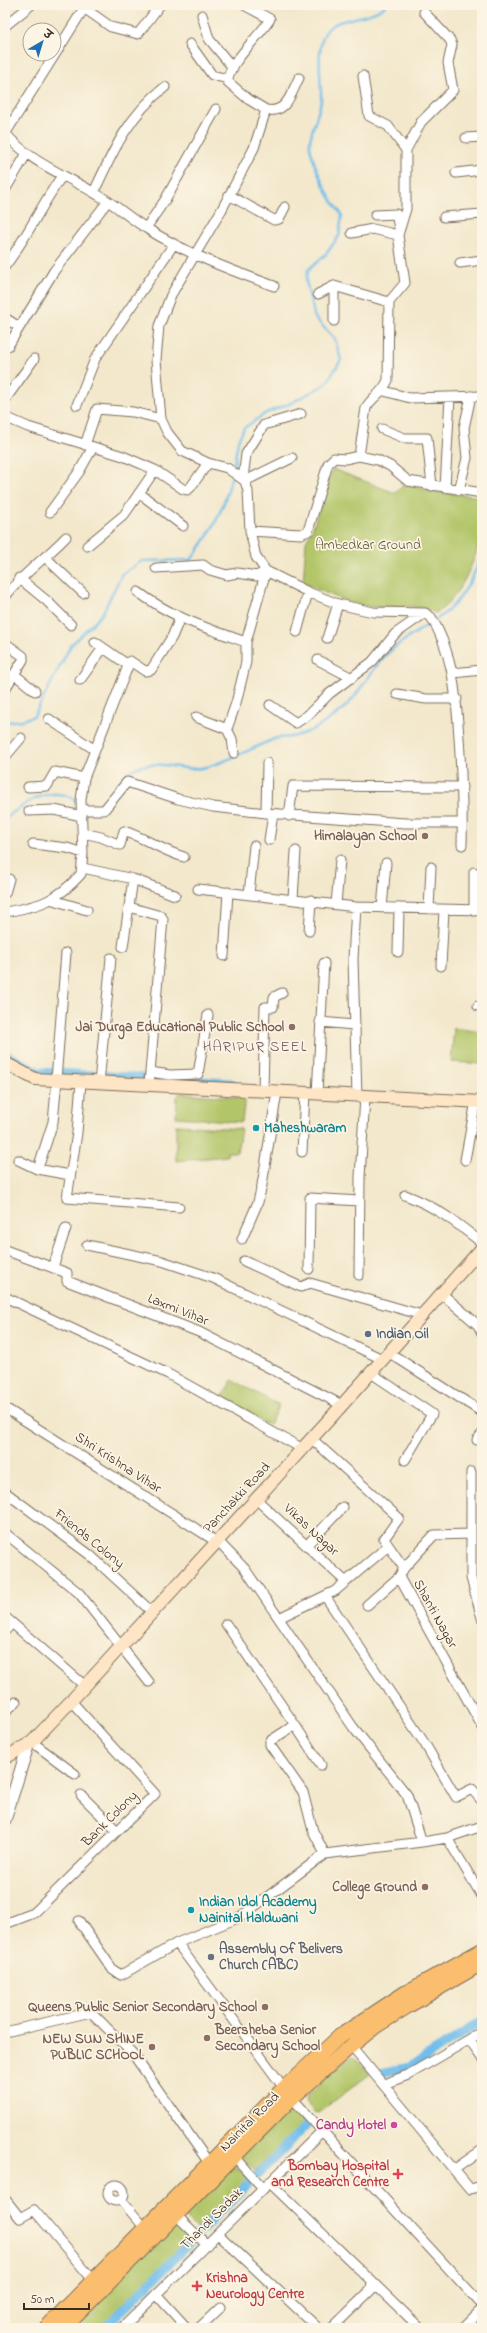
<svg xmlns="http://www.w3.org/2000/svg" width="487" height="2333" font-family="'Indie Flower','Playpen Sans Deva',sans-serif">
<rect width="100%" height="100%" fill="#fcf5e5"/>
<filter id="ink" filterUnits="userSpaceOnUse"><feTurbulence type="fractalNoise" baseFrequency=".025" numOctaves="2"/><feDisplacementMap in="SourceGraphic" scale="8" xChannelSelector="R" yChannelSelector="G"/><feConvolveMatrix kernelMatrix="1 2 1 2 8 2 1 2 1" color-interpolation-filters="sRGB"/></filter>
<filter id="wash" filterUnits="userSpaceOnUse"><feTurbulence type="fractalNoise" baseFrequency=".012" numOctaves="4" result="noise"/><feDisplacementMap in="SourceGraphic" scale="16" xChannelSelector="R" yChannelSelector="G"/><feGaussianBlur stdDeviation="0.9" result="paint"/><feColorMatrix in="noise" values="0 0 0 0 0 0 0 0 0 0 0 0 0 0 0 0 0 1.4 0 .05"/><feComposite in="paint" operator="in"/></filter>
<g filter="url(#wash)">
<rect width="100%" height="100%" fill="#f3e8cc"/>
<!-- green -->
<path fill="#b2c669" stroke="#767844" d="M333,469L395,493L405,484L436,492L482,497C482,507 483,518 482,528C480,552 458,604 435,613C417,602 396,609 375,607C351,606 325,592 303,583L306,541L312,530Z
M454,1028L482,1032V1064L451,1062Z
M180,1093L245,1098L242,1122L176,1117L177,1097Z
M176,1125L241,1129L237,1152H227V1156L176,1161Z
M232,1380L279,1405L269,1425L221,1399Z
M352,2056L355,2057L370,2074L318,2113L314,2112L306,2102L307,2095Z
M292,2105L307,2121L255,2171L241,2157Z
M232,2164L249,2179L198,2232L183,2215Z
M173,2223L189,2239L99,2328H87L78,2320Z"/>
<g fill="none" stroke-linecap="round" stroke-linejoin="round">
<!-- stream -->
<path stroke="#72beeb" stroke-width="2.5" d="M233,469L238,441L244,428L266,413L291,403L326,384L341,360L335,339L315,318L306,281L308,270L326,254L339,236L342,215C328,197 315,170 310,147C308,135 320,113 321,100C322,80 314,44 328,29C340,16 370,20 386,5
M5,722L22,720L34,716L71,645L102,614L122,574L142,561L191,560C212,532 225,508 232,474
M98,806C114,797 119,774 138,767C161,759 184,773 207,767C232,760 250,749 274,739C280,737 288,738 295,736C311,733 332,719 344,708C361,693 370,670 387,654C403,638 424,629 441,616C463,600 473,578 482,554
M5,819C22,805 41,790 65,795C70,797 74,800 79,802"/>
<!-- canal -->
<path stroke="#72beeb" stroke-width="9" d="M5,1054L39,1072L231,1083
M380,2073L410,2067L482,2021
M105,2328L309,2123"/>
</g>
</g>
<g filter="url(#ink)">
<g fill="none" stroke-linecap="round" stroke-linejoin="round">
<defs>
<path id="minor" d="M244,5L270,19C262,34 226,65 228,82L248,99L266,110L254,148L221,211L171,295L159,326L156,360L161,419L167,432L182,451L208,463L227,468L245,481L248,491L250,531L256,557L266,571L308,592L338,604L373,612L425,613L431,617C451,649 455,686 458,723C461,764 463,804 462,845
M84,8L111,27L138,34L160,5
M202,15L209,39L233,68
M5,26L31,5
M190,44L212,75L228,79
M363,76L369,116L388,126L406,150
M266,110C287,114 291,93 299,78
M5,133C32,164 64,174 98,195C115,204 129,218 146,228C185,253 230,270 274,286
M5,134L86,5
M466,138L482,137
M456,173L482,170
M5,190L26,155
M94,192C113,151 128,116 165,87
M229,195L274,220L279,219L285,207
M375,215L396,214L399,228
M444,217L482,214
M146,228L165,200L216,109
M352,233L373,229L398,235
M460,263L482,260
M5,266C27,238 41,205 62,176
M318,294L334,286L389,302
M5,318L19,327
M334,321V286
M8,346L54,271L108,201
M384,391L410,398L482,396
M5,400L34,359
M77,405L95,359L174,244
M5,417L28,427L123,456L155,470L183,489L187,490L190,488L208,463
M382,429L404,438H427L432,486
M85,445L97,409L133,412L161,419
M359,456L378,460L390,466L408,481L482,493
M243,479L246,454L264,425L301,414
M245,481L292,458
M445,488L450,397
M459,490L467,458L464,428L471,396
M139,493L183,526
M50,512L79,472L93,447
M250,531L301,534L308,531L328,464L334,458L345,459L359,456L366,408C372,396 382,395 388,380L389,302L405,283L398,235L406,209V150L421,122L453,90L448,63L452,45L450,40L424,12
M87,546L124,515L155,470
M46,558L83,593
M156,568L203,565L210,570L227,575L237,573L257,576L266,571
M19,578L47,601L71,625
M138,592C173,618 206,628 246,642
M5,597C24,572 45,559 66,537
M297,632L308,592
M327,638L338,604
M95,642L128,665
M5,643L23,656V660L5,689
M318,660L352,678
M453,673L482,670
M14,674L35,691
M80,680L103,648
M397,694L426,699H457
M270,705L296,723L308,715L329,694L372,662L395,634L425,613
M196,717L227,729
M49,719L95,750
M234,753L232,739L227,729L236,703L246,662V642L266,571
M5,757L21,738
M28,787L47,786L55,772L84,778
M82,810H104L127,782L178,799L213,807L266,813L405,823H462
M29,811L54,810L82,816
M266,813L267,763
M289,816L293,786L462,787
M83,833L101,837L120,845L124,831C145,838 163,851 184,857
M269,840L273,814
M33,844L67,848L83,853
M83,868L133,879L175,895
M198,889L356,907L482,910
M5,893L9,879
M249,894L254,846
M293,899L296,851
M53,900L87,910
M336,904L340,860
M129,907L161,916L163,919L149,1084
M356,907L353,959L357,1096
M382,908L386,863
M429,909L431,867
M474,911V872
M5,912C40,906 57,901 81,874L83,853L81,800L84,778L130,661L145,671L151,670L172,637L180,618
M309,931L311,900
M123,947L133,879
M398,952L399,908
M224,956L228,892
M441,966L444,910
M478,1006H482
M320,1022L354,1025
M150,1072L170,1075L198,1074L208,1015
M56,1080L66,953
M81,1082L77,1133L67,1198L179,1207
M99,1083L111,958
M263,1091L265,1007H273L274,997L282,993
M317,1094L324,963
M302,1152L305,1093
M18,1160L37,1169L70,1175
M465,1160L476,1101
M40,1162L53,1122L57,1080
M405,1195C435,1206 457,1223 482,1243
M242,1239L258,1202L262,1185L277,1092
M87,1245L162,1261L213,1278L382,1359
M5,1250L67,1273V1281L199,1332L342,1405
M244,1261L301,1287L310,1283L422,1315
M53,1267L66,1228
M309,1269L310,1198L359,1201
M359,1275L360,1177L365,1097
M441,1293L478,1325L482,1333
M5,1297L168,1374L303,1449
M388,1352L482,1412
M371,1373L432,1414L405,1460
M5,1408L217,1542
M312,1439L399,1518L384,1539L404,1568L399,1577L482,1726
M477,1440L482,1434
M471,1472V1578L482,1618
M5,1492L90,1555L152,1612
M256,1499L346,1582
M5,1533L79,1593L149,1682
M218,1541L245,1569L353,1727L407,1795L422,1842L447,1838L482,1896
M307,1545L343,1507
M404,1568L434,1535L471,1534
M325,1596L425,1744L456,1797L472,1789L482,1801
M367,1605L399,1577
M5,1617L85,1686
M279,1618L335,1591L387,1547
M226,1624L295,1725L270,1741V1745L303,1792L313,1831L325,1854
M5,1631L12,1623
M5,1712L16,1702
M295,1725L321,1765
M32,1742L75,1774
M81,1795L117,1831
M447,1838L482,1826
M79,1921L113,1970L121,1975L177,1943
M5,1924L34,1913L155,1794L71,1701
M5,2032L91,2012L133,2054L209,2163
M469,2040L482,2058
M351,2046L470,2189L482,2186
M384,2084L408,2075L482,2032
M284,2088L177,1943L240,1917L325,1854L422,1842
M292,2098L482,2305
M234,2156L263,2188
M455,2169L482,2150
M269,2182L420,2328
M108 2193a8 8 0 1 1 16 0a8 8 0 1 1-16 0Z
M5,2199L20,2218L34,2210L93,2280
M121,2200L145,2228
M176,2215L207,2245
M218,2234L318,2328
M156,2294L187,2328
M122,2328L322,2131
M199,2328L220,2308
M332,2328L371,2290L372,2282
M463,2328L482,2309"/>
<path id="tertiary" d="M5,1820L28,1746"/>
<path id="secondary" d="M5,1063L35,1079L482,1102
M5,1758L32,1742L71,1701L334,1414L482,1248"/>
<path id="trunk" d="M46,2328L284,2088L340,2036L405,1993L482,1950
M64,2328L292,2098L351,2046L376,2026L408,2006L482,1963"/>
</defs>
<!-- minor casing -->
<use href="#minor" stroke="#7b6c5b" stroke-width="11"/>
<!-- tertiary casing -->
<use href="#tertiary" stroke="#7b6c5b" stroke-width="13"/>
<!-- secondary casing -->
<use href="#secondary" stroke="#7b6c5b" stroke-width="14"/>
<!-- trunk casing -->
<use href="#trunk" stroke="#7b6c5b" stroke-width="16"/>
<!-- minor -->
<use href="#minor" stroke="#fff" stroke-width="9"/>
<!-- tertiary -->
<use href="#tertiary" stroke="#fff" stroke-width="11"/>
<!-- secondary -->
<use href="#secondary" stroke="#fde5c5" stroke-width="12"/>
<!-- trunk -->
<use href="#trunk" stroke="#fabe6e" stroke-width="14"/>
</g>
</g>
<!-- markers -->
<g fill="#8d6e63" stroke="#fcf5e5" stroke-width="1.5">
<circle cx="425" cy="836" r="4"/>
<circle cx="292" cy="1027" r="4"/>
<circle cx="425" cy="1887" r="4"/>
<circle cx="265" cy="2007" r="4"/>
<circle cx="207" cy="2038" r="4"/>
<circle cx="152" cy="2047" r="4"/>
</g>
<g fill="#0f9aa8" stroke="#fcf5e5" stroke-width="1.5">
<circle cx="256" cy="1128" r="4"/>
<circle cx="191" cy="1910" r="4"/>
</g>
<circle fill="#5c6f8a" stroke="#fcf5e5" stroke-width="1.5" cx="368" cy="1334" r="4"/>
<circle fill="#6b7280" stroke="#fcf5e5" stroke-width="1.5" cx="211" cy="1957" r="4"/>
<circle fill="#d1479c" stroke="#fcf5e5" stroke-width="1.5" cx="394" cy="2125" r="4"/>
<g fill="#e0444e" stroke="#fcf5e5" stroke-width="1.5">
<path d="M396 2168h4v4h4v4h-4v4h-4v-4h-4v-4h4z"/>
<path d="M195 2280h4v4h4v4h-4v4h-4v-4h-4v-4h4z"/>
</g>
<g text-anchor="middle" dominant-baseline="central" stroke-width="3.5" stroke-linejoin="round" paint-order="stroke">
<!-- park labels -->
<g font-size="14" fill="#5f5934" stroke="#fcf5e5">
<text x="368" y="545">Ambedkar Ground</text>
</g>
<!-- education labels -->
<g font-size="14" font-weight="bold" fill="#785e54" stroke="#fcf5e5" text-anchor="end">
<text x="417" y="836">Himalayan School</text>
<text x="284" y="1027">Jai Durga Educational Public School</text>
<text x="417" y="1887">College Ground</text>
<text x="257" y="2007">Queens Public Senior Secondary School</text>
<text x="215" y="2030" text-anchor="start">Beersheba Senior<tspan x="215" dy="16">Secondary School</tspan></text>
<text x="144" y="2039">NEW SUN SHINE<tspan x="144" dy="16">PUBLIC SCHOOL</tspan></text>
</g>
<!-- culture labels -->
<g font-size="14" font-weight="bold" fill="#0d838f" stroke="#fcf5e5" text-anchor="start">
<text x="264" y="1128">Maheshwaram</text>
<text x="199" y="1902">Indian Idol Academy<tspan x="199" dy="16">Nainital Haldwani</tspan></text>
</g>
<!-- street labels -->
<g font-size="14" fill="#3b2a1e" stroke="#fcf5e5">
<text transform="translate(178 1310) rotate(22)">Laxmi Vihar</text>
<text transform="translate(118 1463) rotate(33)">Shri Krishna Vihar</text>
<text transform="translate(237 1498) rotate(-47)">Panchakki Road</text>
<text transform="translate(311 1530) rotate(43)">Vikas Nagar</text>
<text transform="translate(89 1539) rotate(39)">Friends Colony</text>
<text transform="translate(435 1614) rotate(61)">Shanti Nagar</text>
<text transform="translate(110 1819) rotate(-45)">Bank Colony</text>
<text transform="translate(250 2122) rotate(-45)">Nainital Road</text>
<text transform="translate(212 2219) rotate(-45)">Thandi Sadak</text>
</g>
<!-- service labels -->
<g font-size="14" font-weight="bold" fill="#4e5e75" stroke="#fcf5e5" text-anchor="start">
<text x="376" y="1334">Indian Oil</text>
</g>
<!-- worship labels -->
<g font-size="14" font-weight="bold" fill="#5b616d" stroke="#fcf5e5" text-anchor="start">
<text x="219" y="1949">Assembly Of Belivers<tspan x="219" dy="16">Church (ABC)</tspan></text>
</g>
<!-- hotel labels -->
<g font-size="14" font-weight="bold" fill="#b23c85" stroke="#fcf5e5" text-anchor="end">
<text x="386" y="2125">Candy Hotel</text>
</g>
<!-- health labels -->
<g font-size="14" font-weight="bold" fill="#be3a42" stroke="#fcf5e5" text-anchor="end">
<text x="389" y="2166">Bombay Hospital<tspan x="389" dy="16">and Research Centre</tspan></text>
<text x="206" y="2278" text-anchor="start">Krishna<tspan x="206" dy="16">Neurology Centre</tspan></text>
</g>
<!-- neighbourhood labels -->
<g font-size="15" letter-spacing="1" fill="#72545e" stroke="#fcf5e5">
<text x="255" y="1047">HARIPUR SEEL</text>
</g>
</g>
<!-- margin -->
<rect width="487" height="2333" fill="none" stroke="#fcf5e5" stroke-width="20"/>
<!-- north arrow -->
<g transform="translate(42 42) rotate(38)"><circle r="19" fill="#fcf5e5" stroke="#afa495"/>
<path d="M0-3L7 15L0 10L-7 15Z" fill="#1f6fb2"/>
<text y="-6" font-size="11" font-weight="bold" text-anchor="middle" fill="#3b2a1e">उ</text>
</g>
<!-- scale -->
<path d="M24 2303v6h65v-6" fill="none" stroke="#3b2a1e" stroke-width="2"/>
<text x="30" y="2303" font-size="12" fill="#3b2a1e" stroke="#fcf5e5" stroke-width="3" paint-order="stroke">50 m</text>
</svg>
